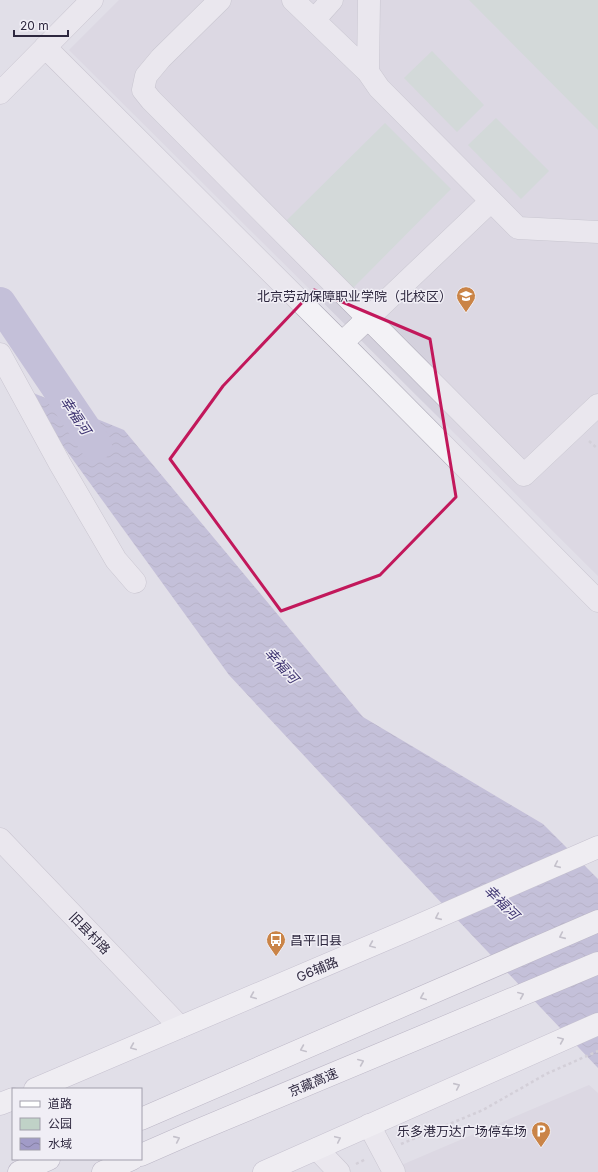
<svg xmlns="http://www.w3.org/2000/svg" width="598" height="1172" font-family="Inter,'Noto Sans SC',sans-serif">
<defs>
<pattern id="water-waves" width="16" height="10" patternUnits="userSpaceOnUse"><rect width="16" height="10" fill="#a19bc7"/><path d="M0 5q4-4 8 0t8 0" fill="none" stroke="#847ea3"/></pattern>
</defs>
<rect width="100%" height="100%" fill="#e1dfe8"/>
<!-- built -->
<path fill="#d4d1dd" d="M119,0H598V576L69,50Z
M589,1085L598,1093V1172H385Z"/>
<!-- green -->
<path fill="#c0d2c7" d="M469,0H598V130Z
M432,51L484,105L457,132L404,78Z
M496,118L549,171L521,199L468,145Z
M385,123L451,189L351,290L284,223Z"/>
<!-- water -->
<path fill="url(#water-waves)" d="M21,388L124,430L363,717L543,824L598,879V1068L415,875L229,675Z"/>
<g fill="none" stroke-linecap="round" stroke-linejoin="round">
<!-- river -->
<path stroke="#a19bc7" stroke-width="32" d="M0,303L96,445"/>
<defs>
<path id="minor" d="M220,0L161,58L146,76L143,90L151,100L524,475L598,405
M293,0L368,72
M369,0L368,72L379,88L518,228L598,232
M314,20L332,0
M45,47L342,343L598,601
M0,93L92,0
M342,343L491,201
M0,354L60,464L116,560L135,582
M0,839L180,1027
M369,1125L394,1172
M317,1149L339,1172"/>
<path id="major" d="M35,1089L408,930L598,847
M0,1104L13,1099
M264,1172L598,1024"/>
<path id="highway" d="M141,1119L598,921
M141,1155L189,1134L598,963
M19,1172L49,1159
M103,1172L132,1159"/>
</defs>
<!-- minor casing -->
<use href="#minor" stroke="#aba8b5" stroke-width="23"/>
<!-- major casing -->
<use href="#major" stroke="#a39fb3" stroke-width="23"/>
<!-- highway casing -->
<use href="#highway" stroke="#8c879e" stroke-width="23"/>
<!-- path -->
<path stroke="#c0bdc6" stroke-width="2.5" stroke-dasharray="3 3" stroke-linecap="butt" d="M589,441L598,449
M401,1144L483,1110L546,1074L598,1051
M356,1164L366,1159"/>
<!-- minor -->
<use href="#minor" stroke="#f3f2f6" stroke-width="22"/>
<!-- major -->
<use href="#major" stroke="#fff" stroke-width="22"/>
<!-- highway -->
<use href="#highway" stroke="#fff" stroke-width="22"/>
</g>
<!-- one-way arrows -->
<defs><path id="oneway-chevron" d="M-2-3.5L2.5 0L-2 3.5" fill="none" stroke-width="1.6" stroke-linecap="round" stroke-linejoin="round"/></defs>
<g stroke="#a19ea9">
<use href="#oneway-chevron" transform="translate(557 865) rotate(156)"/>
<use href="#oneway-chevron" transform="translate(438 917) rotate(156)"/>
<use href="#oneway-chevron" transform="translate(562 936) rotate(156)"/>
<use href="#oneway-chevron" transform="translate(372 945) rotate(157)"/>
<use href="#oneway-chevron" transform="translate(521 995) rotate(-23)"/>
<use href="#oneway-chevron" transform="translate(253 996) rotate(157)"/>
<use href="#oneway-chevron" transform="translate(423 997) rotate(157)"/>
<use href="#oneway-chevron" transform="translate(561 1040) rotate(-23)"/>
<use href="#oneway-chevron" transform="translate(133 1047) rotate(157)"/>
<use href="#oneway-chevron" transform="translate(303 1049) rotate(157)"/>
<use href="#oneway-chevron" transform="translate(361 1062) rotate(-23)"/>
<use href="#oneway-chevron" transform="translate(457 1086) rotate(-24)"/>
<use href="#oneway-chevron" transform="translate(177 1139) rotate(-24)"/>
<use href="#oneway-chevron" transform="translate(338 1139) rotate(-25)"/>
</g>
<!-- marked area -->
<path d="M0 0H598V1172H0ZM314,290L430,339L456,497L380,575L281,611L170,459L223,386Z" fill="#e1dfe8" fill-opacity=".55" fill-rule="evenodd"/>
<path fill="none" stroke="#c2185b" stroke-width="3" stroke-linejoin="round" d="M314,290L430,339L456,497L380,575L281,611L170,459L223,386Z"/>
<!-- icons -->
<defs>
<symbol id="university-pin" viewBox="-11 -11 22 30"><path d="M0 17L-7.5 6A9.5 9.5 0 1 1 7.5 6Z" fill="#ca8447" stroke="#f0eef5"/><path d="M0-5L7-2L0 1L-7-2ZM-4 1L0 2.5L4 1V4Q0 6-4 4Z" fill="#fff"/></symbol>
<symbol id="bus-pin" viewBox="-11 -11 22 30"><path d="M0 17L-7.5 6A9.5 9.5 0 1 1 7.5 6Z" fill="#ca8447" stroke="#f0eef5"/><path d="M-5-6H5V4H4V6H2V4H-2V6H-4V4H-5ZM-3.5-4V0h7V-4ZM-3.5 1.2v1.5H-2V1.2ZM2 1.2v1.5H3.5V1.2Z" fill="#fff"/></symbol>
<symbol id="parking-pin" viewBox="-11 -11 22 30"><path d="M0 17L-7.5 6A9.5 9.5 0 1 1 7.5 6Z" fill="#ca8447" stroke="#f0eef5"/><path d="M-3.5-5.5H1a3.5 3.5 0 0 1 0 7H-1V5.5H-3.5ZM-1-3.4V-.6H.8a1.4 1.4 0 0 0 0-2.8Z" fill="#fff"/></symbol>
</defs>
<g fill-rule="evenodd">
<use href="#university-pin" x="455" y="285" width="22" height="30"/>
<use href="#bus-pin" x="265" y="929" width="22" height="30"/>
<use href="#parking-pin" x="530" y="1120" width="22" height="30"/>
</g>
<g text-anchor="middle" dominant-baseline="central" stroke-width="3" stroke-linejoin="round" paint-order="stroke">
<!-- poi labels -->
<g font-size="13" fill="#2e283f" stroke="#f0eef5" text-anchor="end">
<text x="452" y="296">北京劳动保障职业学院（北校区）</text>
<text x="290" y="940" text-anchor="start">昌平旧县</text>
<text x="527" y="1131">乐多港万达广场停车场</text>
</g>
<!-- street labels -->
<g font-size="13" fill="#2e283f" stroke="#f0eef5">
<text transform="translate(90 933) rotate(46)">旧县村路</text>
<text transform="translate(317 969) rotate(-23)">G6辅路</text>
<text transform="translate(313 1082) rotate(-23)">京藏高速</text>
</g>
<!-- water labels -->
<g font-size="14" font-style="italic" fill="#3e3471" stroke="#f0eef5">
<text transform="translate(76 415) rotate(56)">幸福河</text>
<text transform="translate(282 665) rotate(48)">幸福河</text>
<text transform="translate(502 902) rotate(45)">幸福河</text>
</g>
</g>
<!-- legend -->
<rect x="12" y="1088" width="130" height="72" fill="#f0eef5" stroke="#a29fac"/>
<rect x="20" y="1101" width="20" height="6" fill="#ffffff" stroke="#a29fac"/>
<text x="48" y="1108" font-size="12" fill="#2e283f">道路</text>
<rect x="20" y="1118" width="20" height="12" fill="#c0d2c7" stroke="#a29fac"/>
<text x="48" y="1128" font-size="12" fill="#2e283f">公园</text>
<rect x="20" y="1138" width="20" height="12" fill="url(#water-waves)" stroke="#a29fac"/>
<text x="48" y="1148" font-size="12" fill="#2e283f">水域</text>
<!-- scale -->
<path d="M14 30v6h54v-6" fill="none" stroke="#2e283f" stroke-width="2"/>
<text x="20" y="30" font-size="12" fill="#2e283f" stroke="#f0eef5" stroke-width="3" paint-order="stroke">20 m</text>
</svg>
